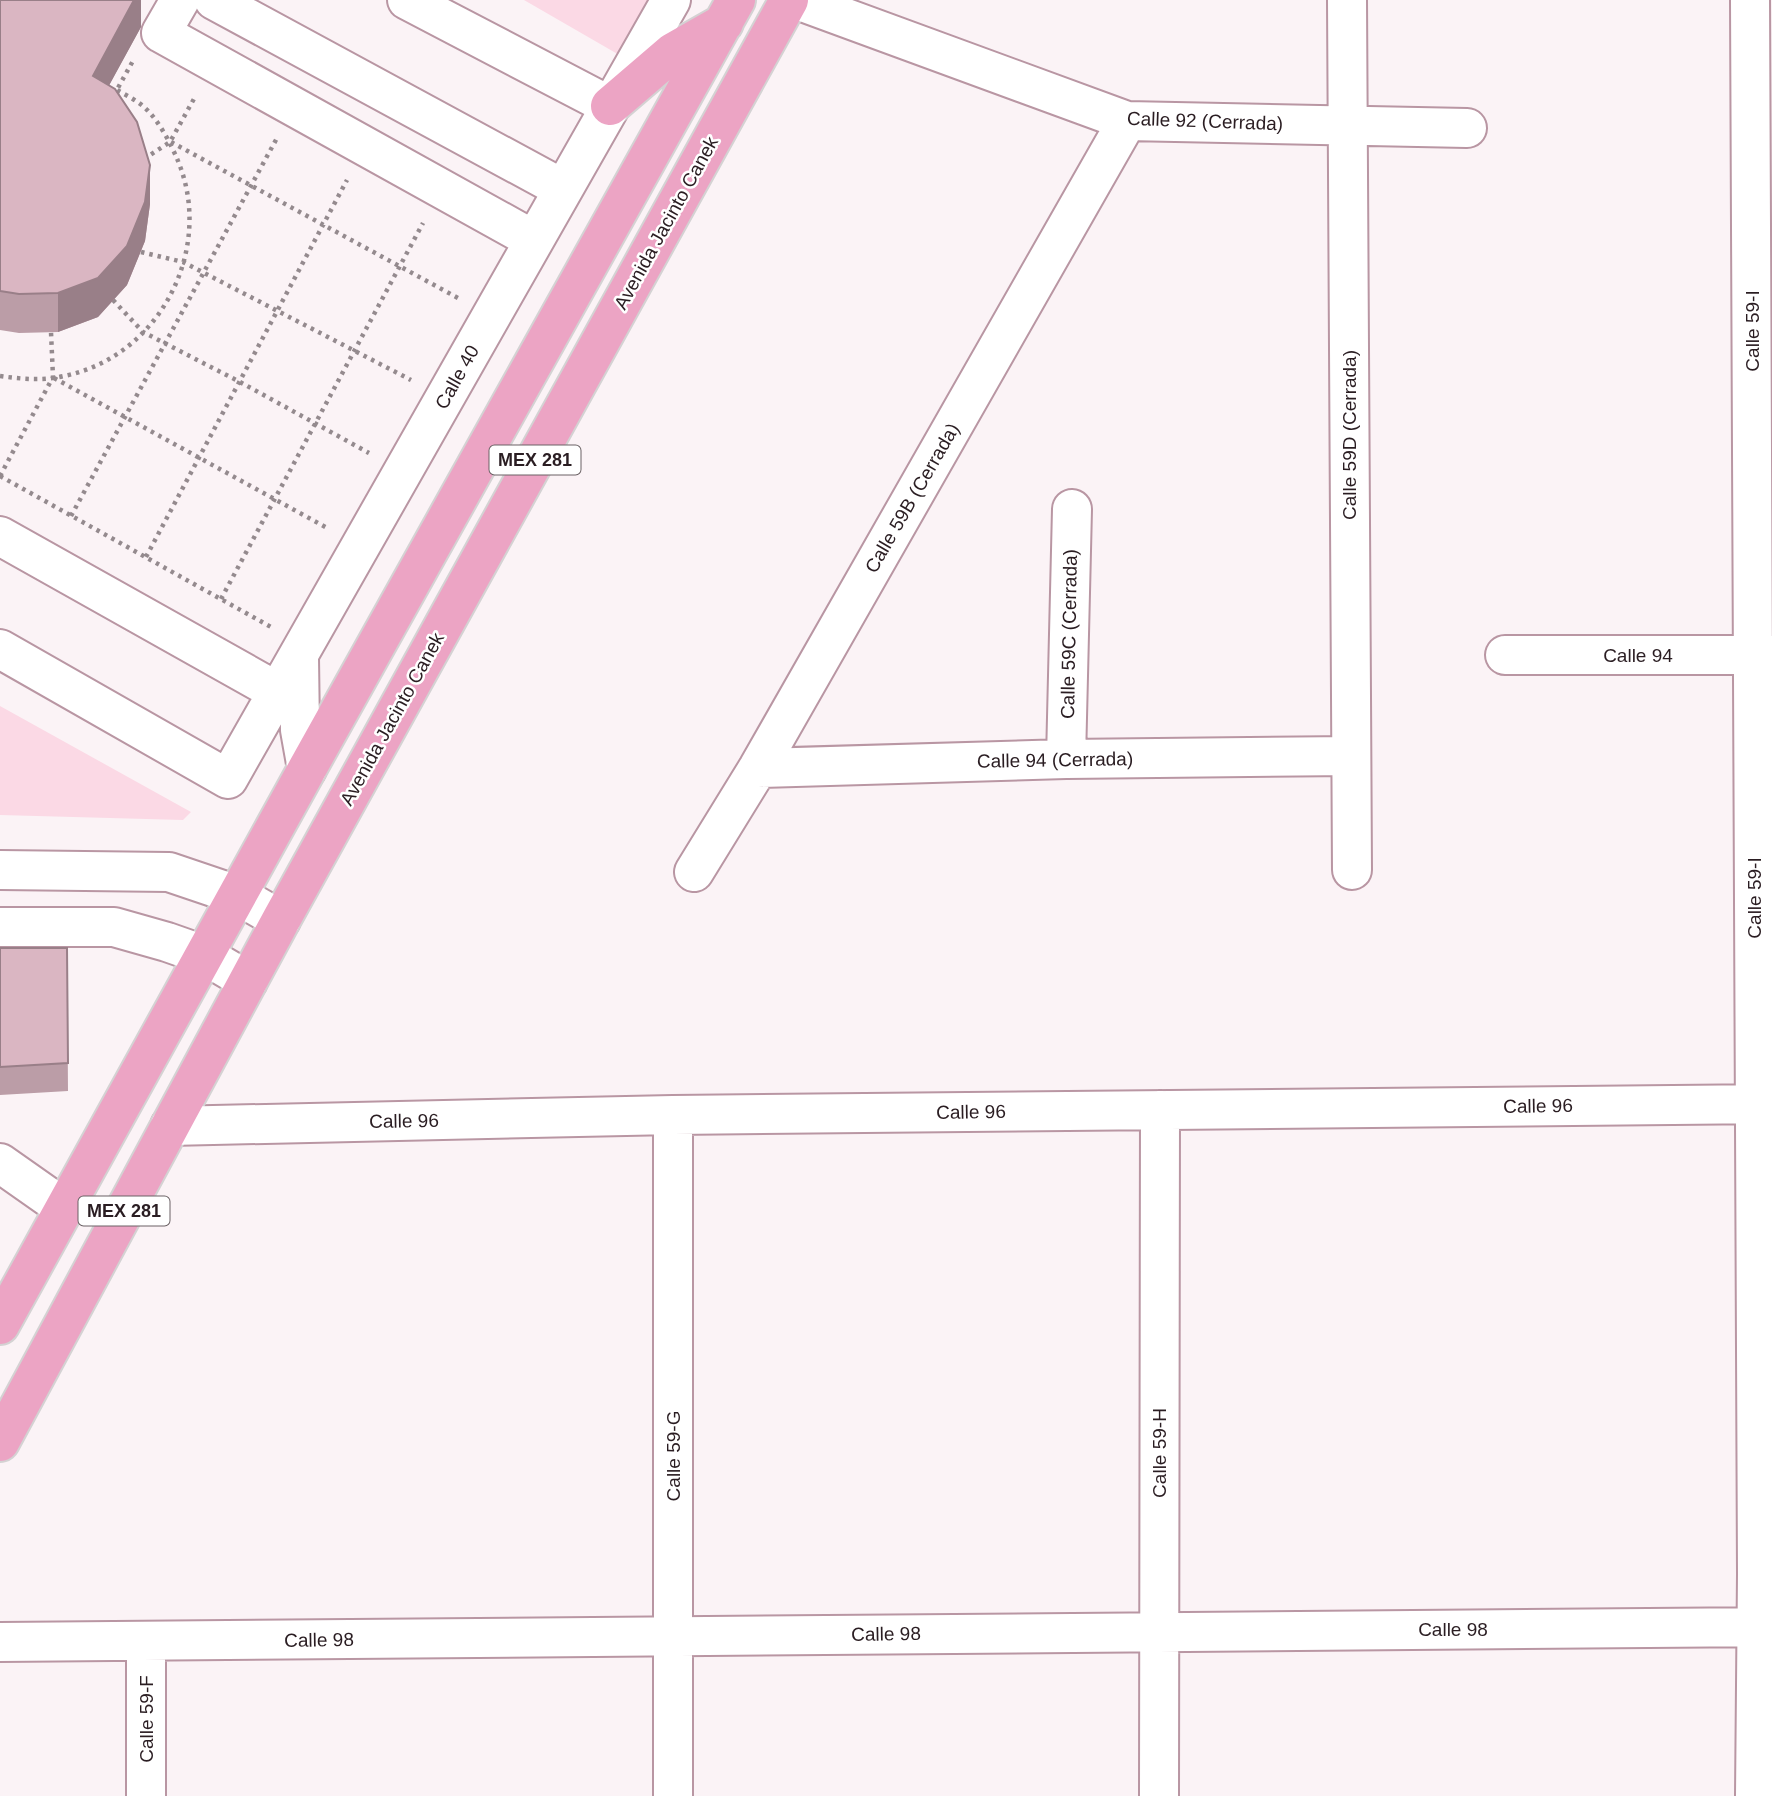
<svg xmlns="http://www.w3.org/2000/svg" width="1772" height="1796" font-family="Arial,sans-serif">
<rect width="100%" height="100%" fill="#fbf3f6"/>
<!-- green -->
<path fill="#fbd9e5" d="M524,0H652L621,56Z
M0,706L191,812L183,820L0,815Z"/>
<g fill="none" stroke-linecap="round" stroke-linejoin="round">
<defs>
<path id="minor" d="M180,0L161,33L534,240
M214,0L563,189
M407,0L610,106
M797,0L1127,121L1467,128
M1347,0L1352,870
M1750,0L1757,1574L1755,1796
M0,536L278,692
M0,649L228,779L671,0
M1505,655H1772
M299,658L300,730L307,769
M1066,759L1072,509
M758,768L1066,759L1351,756
M0,870L169,872L237,895L281,920
M694,872L758,768L1127,121
M0,927H114L167,942L204,955L248,981
M170,1126L673,1115L1772,1104
M0,1163L64,1208
M0,1642L1772,1627
M146,1796V1641
M673,1796V1115
M1159,1796L1160,1110"/>
<path id="major" d="M610,106L673,52L724,23
M0,1325L307,769L736,0
M0,1442L281,920L789,0"/>
</defs>
<!-- minor casing -->
<use href="#minor" stroke="#b996a3" stroke-width="42"/>
<!-- major casing -->
<use href="#major" stroke="#d4d2d3" stroke-width="42"/>
<!-- path -->
<path stroke="#948a8e" stroke-width="4.5" stroke-dasharray="3.5 5" stroke-linecap="butt" d="M114,95L134,59
M171,142L458,298
M144,159L170,142L195,97
M141,252L183,262L411,380
M113,300L143,332L240,382L369,453
M0,376C21,379 43,381 64,376C159,357 215,250 178,161C171,144 158,119 144,107C136,100 126,95 117,90
M54,378L329,529
M0,476L271,627
M0,476L53,377L51,332
M71,516L277,138
M146,557L347,180
M221,599L423,223"/>
<!-- minor -->
<use href="#minor" stroke="#fff" stroke-width="38"/>
<!-- major -->
<use href="#major" stroke="#eca4c4" stroke-width="38"/>
</g>
<!-- wall -->
<path fill="#bb9da7" d="M0,0H141V27L109,85L150,204L145,241L127,285L98,317L58,332L19,333L0,330Z
M0,948H67L68,1091L0,1095Z"/>
<!-- shaded-wall -->
<path fill="#997f88" d="M134,0H141V27L93,115V76Z
M150,165V204L145,241L127,285L98,317L58,332V293Z"/>
<!-- building -->
<path fill="#dab6c2" stroke="#997f88" stroke-width="2" d="M0,0H134L93,76L115,89L137,122L150,165L145,202L127,246L98,278L58,293L19,294L0,291Z
M0,948H67L68,1063L0,1067Z"/>
<g text-anchor="middle" dominant-baseline="central" stroke-width="5" stroke-linejoin="round" paint-order="stroke">
<!-- shield labels -->
<g fill="#fff" stroke="#6a6164" stroke-width="2">
<rect x="489.5" y="445.5" width="91" height="29" rx="5"/>
<rect x="78.5" y="1196.5" width="91" height="29" rx="5"/>
</g>
<g font-size="18" font-weight="bold" fill="#2a1d22">
<text x="535" y="460">MEX 281</text>
<text x="124" y="1211">MEX 281</text>
</g>
<!-- street labels -->
<g font-size="19" fill="#2a1d22" stroke="#fff">
<text transform="translate(1205 121) rotate(2)">Calle 92 (Cerrada)</text>
<text transform="translate(666 223) rotate(-61)">Avenida Jacinto Canek</text>
<text transform="translate(1752 331) rotate(-90)">Calle 59-I</text>
<text transform="translate(457 377) rotate(-61)">Calle 40</text>
<text transform="translate(1349 435) rotate(-90)">Calle 59D (Cerrada)</text>
<text transform="translate(912 498) rotate(-60)">Calle 59B (Cerrada)</text>
<text transform="translate(1069 634) rotate(-89)">Calle 59C (Cerrada)</text>
<text x="1638" y="655">Calle 94</text>
<text transform="translate(392 719) rotate(-61)">Avenida Jacinto Canek</text>
<text transform="translate(1055 760) rotate(-1)">Calle 94 (Cerrada)</text>
<text transform="translate(1754 898) rotate(-90)">Calle 59-I</text>
<text transform="translate(1538 1106) rotate(-1)">Calle 96</text>
<text transform="translate(971 1112) rotate(-1)">Calle 96</text>
<text transform="translate(404 1121) rotate(-1)">Calle 96</text>
<text transform="translate(1159 1453) rotate(-90)">Calle 59-H</text>
<text transform="translate(673 1456) rotate(-90)">Calle 59-G</text>
<text x="1453" y="1629">Calle 98</text>
<text transform="translate(886 1634) rotate(-1)">Calle 98</text>
<text transform="translate(319 1640) rotate(-1)">Calle 98</text>
<text transform="translate(146 1719) rotate(-90)">Calle 59-F</text>
</g>
</g>
</svg>
